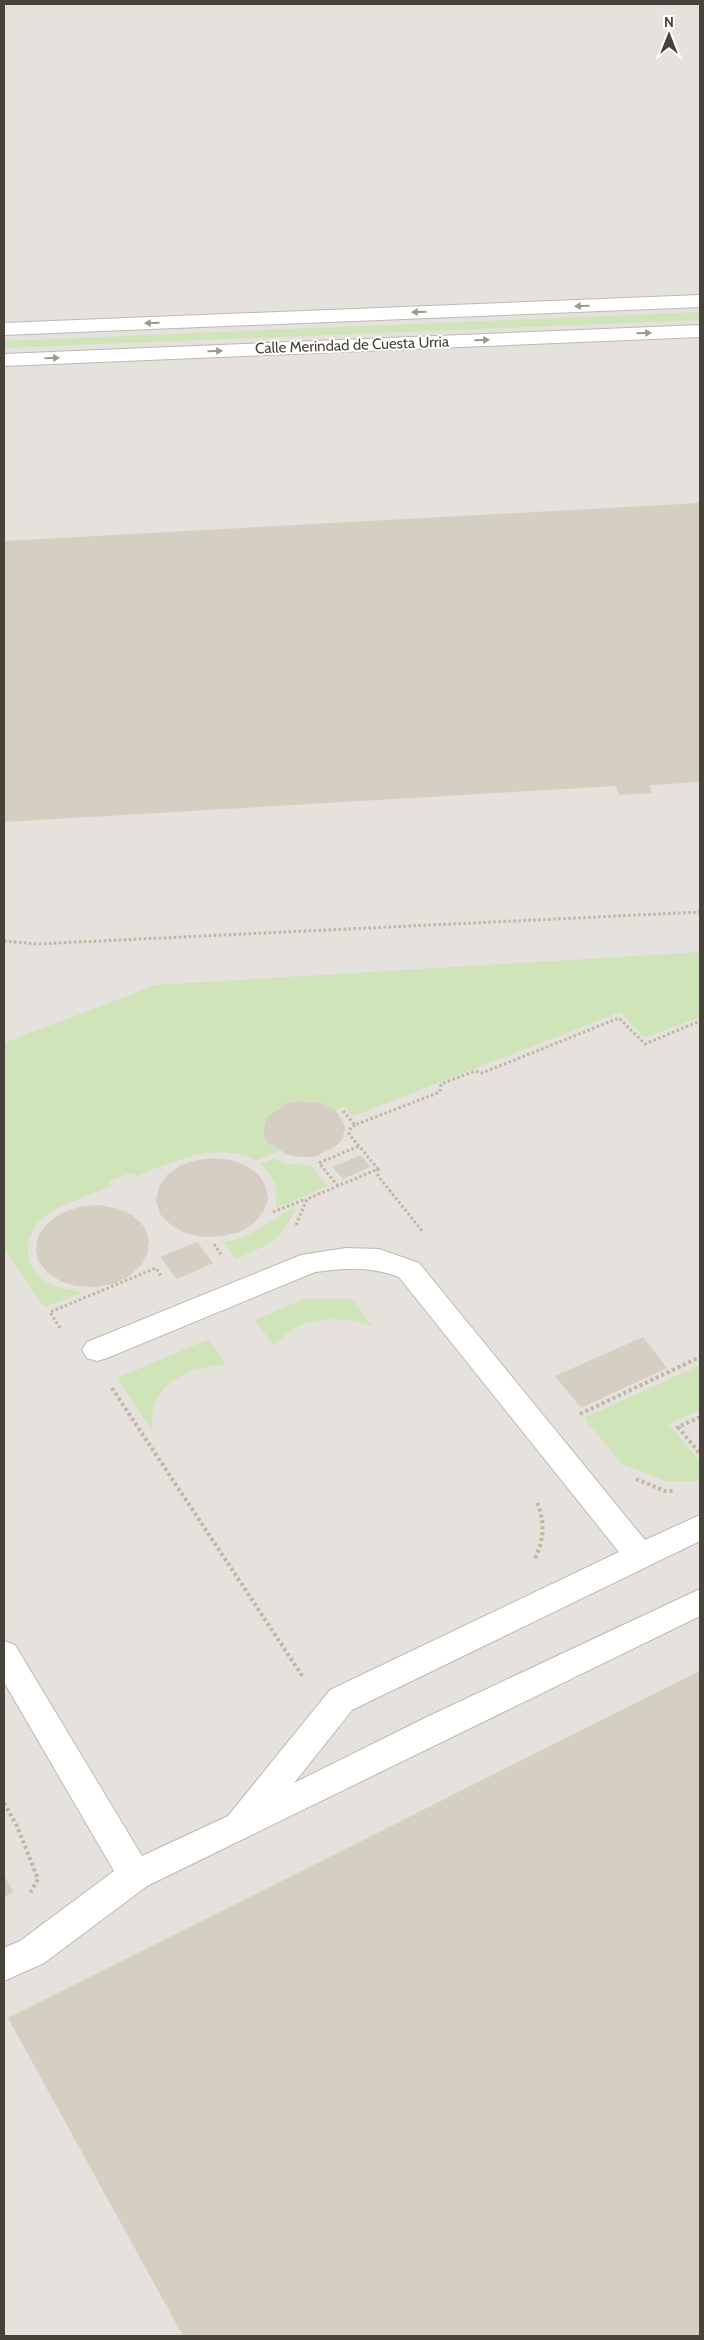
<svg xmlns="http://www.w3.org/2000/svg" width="704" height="2340" font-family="Cabin,sans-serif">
<rect width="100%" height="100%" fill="#f5f2ec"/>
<!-- industrial -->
<path fill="#e5e1dd" d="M4,4H700V2336H4Z"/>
<!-- green -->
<path fill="#d0e4ba" d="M700,312V320L4,348V341Z
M700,952V1017L645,1038L620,1012L353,1116L345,1106L335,1110C323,1104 312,1099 298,1101C269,1104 248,1134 280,1151L256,1160C216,1141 175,1161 137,1176L130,1173L109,1181L112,1186C90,1195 64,1202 45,1216C25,1232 21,1260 42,1279C52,1287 70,1289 82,1293L44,1307L4,1248V1043L156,985Z
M276,1158L285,1164L310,1165L328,1186L276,1208C277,1184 278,1181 260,1164Z
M296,1207C280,1244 270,1243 236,1259L223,1242C253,1238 269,1220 296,1207Z
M304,1299H351L373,1326C338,1315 299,1315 274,1346L255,1320Z
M209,1339L226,1365C187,1366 146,1385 153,1432L117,1378Z
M700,1365V1410L669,1424L700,1462V1481H666L622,1464L584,1418Z"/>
<!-- building -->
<path fill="#d5cec3" d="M700,503V782L650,785L651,793L619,795L616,786L4,822V541Z
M297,1101L322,1103L335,1110L343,1121L345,1129L342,1139L336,1146L314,1157H301L288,1155L268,1143L264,1135V1128L267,1117L285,1104Z
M361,1155L370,1167L343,1179L332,1167Z
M214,1158L232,1160L247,1166L259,1175L266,1187L268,1199L263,1212L254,1223L240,1232L223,1236L204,1237L185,1233L171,1225L160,1214L156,1201L159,1187L167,1175L181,1165L197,1160Z
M98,1205L116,1208L132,1215L144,1226L149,1240L147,1254L140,1266L128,1277L113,1284L94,1287L76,1286L60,1281L47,1272L38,1261L36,1249L38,1236L47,1224L60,1214L79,1207Z
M197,1242L213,1263L177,1279L160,1257Z
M643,1337L667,1368L581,1408L555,1376Z
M700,1671V2336H183L8,2018Z
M4,1875L13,1892L4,1897Z"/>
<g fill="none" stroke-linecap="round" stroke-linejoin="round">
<defs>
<path id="minor" d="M700,295V307L4,335V323Z
M700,325V337L4,366V354Z
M346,1248L379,1249L419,1263L645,1540L700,1515V1541L352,1710L294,1783L429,1716L700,1589V1616L147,1886L44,1963L4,1981V1948L20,1941L114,1871L4,1682V1641L15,1645L142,1856L228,1816L330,1690L619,1552L399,1277C368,1266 347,1268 315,1272L107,1358L97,1361L87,1358L82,1350L87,1342L301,1255Z"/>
</defs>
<!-- minor casing -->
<use href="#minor" stroke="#bfbab0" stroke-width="2"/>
<!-- path-far1 -->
<path stroke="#c0b6a2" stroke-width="3" stroke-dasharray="2.5 2.5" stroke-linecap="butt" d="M4,941L37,944L700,912
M343,1111L355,1125L440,1092L441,1084L475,1071L482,1073L619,1018L645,1044L700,1021
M355,1125L351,1127L349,1134L378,1169
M338,1186L319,1163L359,1146
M273,1212L306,1199
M296,1225L307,1199L378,1169V1176L423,1232
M214,1244L222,1256
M60,1328L50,1312L156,1268L162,1278"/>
<!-- path -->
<path stroke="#c0b6a2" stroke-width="4" stroke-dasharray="3 3" stroke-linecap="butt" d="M112,1388L303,1677
M580,1414L700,1357
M700,1417L678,1427L700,1454
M636,1479L665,1491H675
M535,1558C545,1538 545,1520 536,1500
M4,1803L17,1826L38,1879L29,1895"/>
<!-- minor -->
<use href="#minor" fill="#fff" fill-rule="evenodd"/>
</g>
<!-- one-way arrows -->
<defs><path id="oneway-solid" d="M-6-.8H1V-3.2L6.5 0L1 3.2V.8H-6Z" transform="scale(1.25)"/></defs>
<g fill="#9a9893">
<use href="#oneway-solid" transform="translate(582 306) rotate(178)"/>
<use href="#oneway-solid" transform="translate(419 312) rotate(178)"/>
<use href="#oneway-solid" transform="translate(152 323) rotate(178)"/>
<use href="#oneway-solid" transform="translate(644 333) rotate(-2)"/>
<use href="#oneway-solid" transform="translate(482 340) rotate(-2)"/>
<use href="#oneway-solid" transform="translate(215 351) rotate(-2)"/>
<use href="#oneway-solid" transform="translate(52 358) rotate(-2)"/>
</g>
<g text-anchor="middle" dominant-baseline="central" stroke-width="4" stroke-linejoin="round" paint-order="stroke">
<!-- far-street labels -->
<g font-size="15" fill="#48433a" stroke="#fff">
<text transform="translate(352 345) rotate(-2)">Calle Merindad de Cuesta Urria</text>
</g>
</g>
<!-- border -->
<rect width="704" height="2340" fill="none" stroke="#48433a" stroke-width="10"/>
<!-- north arrow -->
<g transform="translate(669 35)" stroke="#ffffff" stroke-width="4" paint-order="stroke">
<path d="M0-4L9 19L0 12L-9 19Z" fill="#48433a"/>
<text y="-8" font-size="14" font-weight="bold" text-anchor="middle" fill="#48433a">N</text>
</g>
</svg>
